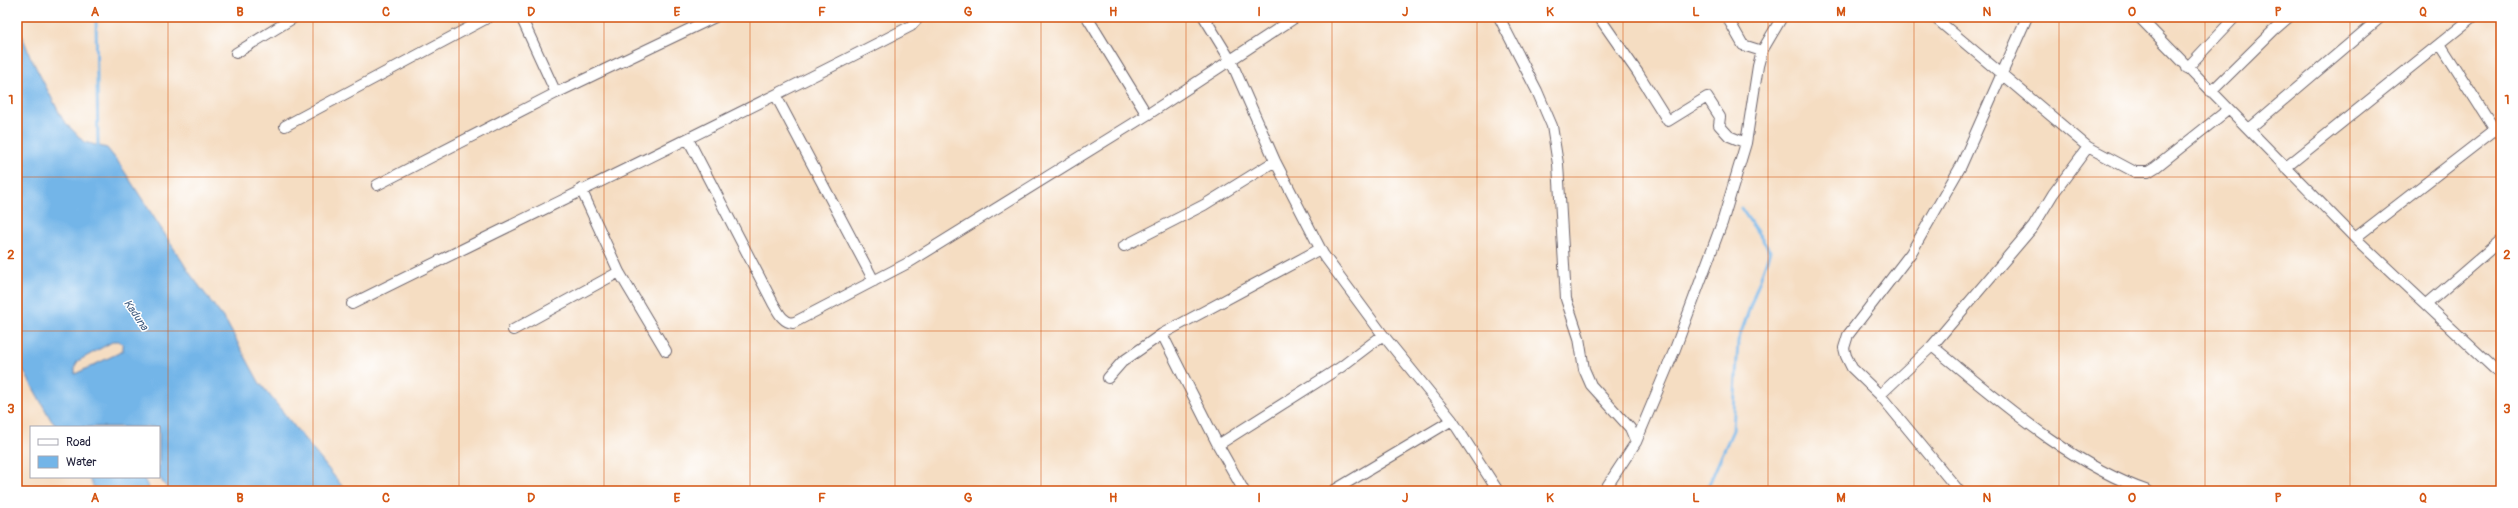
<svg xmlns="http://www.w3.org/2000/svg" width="2518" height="508" font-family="Pangolin,sans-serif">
<rect width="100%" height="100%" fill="#fff"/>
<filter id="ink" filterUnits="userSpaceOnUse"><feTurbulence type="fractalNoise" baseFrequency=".025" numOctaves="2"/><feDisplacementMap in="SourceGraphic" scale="8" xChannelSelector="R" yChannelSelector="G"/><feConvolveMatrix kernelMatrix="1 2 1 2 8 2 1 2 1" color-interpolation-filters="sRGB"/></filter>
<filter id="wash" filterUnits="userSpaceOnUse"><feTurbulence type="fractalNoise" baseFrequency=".012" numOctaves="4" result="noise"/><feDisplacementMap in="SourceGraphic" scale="16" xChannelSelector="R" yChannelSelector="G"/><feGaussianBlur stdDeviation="0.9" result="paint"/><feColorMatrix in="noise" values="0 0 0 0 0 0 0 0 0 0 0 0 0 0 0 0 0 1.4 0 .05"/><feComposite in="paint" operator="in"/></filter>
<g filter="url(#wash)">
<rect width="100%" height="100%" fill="#f5ddc2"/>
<!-- water -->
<path fill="#73b5e8" stroke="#4a6c92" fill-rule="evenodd" d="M17,22L30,56L63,120L84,142L107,148L119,163L191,275L227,323L259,382L346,491H169L159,477V427H57L51,420L17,359ZM114,341H119L123,345V351L75,374V366L78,361Z
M88,477H143L150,491H96Z"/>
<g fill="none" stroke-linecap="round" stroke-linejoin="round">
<!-- stream -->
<path stroke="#73b5e8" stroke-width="3" d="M96,17L98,147
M1706,491L1733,430L1738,341L1770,251L1741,208"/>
</g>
</g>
<g filter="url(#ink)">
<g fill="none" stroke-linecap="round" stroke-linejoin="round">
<defs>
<path id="minor" d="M521,17L556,93
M1087,17L1147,115
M1204,17L1231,61L1275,161L1323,254L1383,335L1452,420L1498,491
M1499,17L1537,91L1552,126L1558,164L1566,299L1579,338L1584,369L1591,385L1630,428L1636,442
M1599,17L1638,73L1668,121L1707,97L1720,117L1719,125L1729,136L1746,143
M1727,17L1743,45L1762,51
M1934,17L2088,147L2135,172H2148L2156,167L2229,109
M2139,17L2355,238L2501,375
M2440,44L2495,130
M236,53L295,17
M2187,68L2235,17
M2211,92L2274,30L2289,17
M776,96L874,281
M285,126L489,17
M2249,129L2381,17
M688,139L773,303C778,311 782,322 793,323L908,263L1147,115L1296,17
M2285,168L2473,17
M377,185L556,93L715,17
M581,189L619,272L666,351
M2355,238L2501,125
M1124,246L1204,205L1275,161
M352,304C538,211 726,122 911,26L919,17
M2427,304L2501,240
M513,330L619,272
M1162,334L1218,445L1244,491
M1932,346C1996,398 2069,464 2148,491
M1108,378L1122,362L1162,334L1320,249
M1880,395L1932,346L2033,227L2053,194L2088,147
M1218,445L1341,367L1383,335
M1333,491L1452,420
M1604,491L1636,442L1675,349L1722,223L1746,143L1758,66L1762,51L1782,17
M1959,491L1880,395L1852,368L1846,356L1844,348L1848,335L1911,253L1961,166L2027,17"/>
</defs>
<!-- minor casing -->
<use href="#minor" stroke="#6c636a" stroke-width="12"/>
<!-- minor -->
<use href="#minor" stroke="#fff" stroke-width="10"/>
</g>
</g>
<!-- grid -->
<path fill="none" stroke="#d45411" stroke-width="1" stroke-opacity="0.55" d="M168,17V491M313,17V491M459,17V491M604,17V491M750,17V491M895,17V491M1041,17V491M1186,17V491M1332,17V491M1477,17V491M1623,17V491M1768,17V491M1914,17V491M2059,17V491M2205,17V491M2350,17V491M17,177H2501M17,331H2501"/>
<g text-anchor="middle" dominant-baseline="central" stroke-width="3" stroke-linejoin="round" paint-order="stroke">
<!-- water labels -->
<g font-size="11" font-style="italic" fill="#425d80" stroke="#fff">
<text transform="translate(136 315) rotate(56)">Kaduna</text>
</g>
</g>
<!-- margin -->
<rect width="2518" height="508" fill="none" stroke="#fff" stroke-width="44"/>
<!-- legend -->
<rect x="30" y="426" width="130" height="52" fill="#ffffff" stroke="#a7a7b1"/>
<rect x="38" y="439" width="20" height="6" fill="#ffffff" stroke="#a7a7b1"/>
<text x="66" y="446" font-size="12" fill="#22223b">Road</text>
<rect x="38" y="456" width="20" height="12" fill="#73b5e8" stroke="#a7a7b1"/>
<text x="66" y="466" font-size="12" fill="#22223b">Water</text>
<rect x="22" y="22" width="2474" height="464" fill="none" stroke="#d45411" stroke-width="1.5"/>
<g font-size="13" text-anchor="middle" font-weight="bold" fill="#d45411">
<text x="95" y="16">A</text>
<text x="240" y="16">B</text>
<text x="386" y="16">C</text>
<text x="531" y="16">D</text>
<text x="677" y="16">E</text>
<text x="822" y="16">F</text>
<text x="968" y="16">G</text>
<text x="1113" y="16">H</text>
<text x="1259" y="16">I</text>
<text x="1405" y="16">J</text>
<text x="1550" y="16">K</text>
<text x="1696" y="16">L</text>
<text x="1841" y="16">M</text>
<text x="1987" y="16">N</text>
<text x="2132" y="16">O</text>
<text x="2278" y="16">P</text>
<text x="2423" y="16">Q</text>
<text x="11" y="104">1</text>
<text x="2507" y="104">1</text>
<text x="11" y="259">2</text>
<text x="2507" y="259">2</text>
<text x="11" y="413">3</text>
<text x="2507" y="413">3</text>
<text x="95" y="502">A</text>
<text x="240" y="502">B</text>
<text x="386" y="502">C</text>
<text x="531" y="502">D</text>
<text x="677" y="502">E</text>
<text x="822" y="502">F</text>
<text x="968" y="502">G</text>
<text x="1113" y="502">H</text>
<text x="1259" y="502">I</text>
<text x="1405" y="502">J</text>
<text x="1550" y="502">K</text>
<text x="1696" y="502">L</text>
<text x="1841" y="502">M</text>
<text x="1987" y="502">N</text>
<text x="2132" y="502">O</text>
<text x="2278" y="502">P</text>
<text x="2423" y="502">Q</text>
</g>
</svg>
